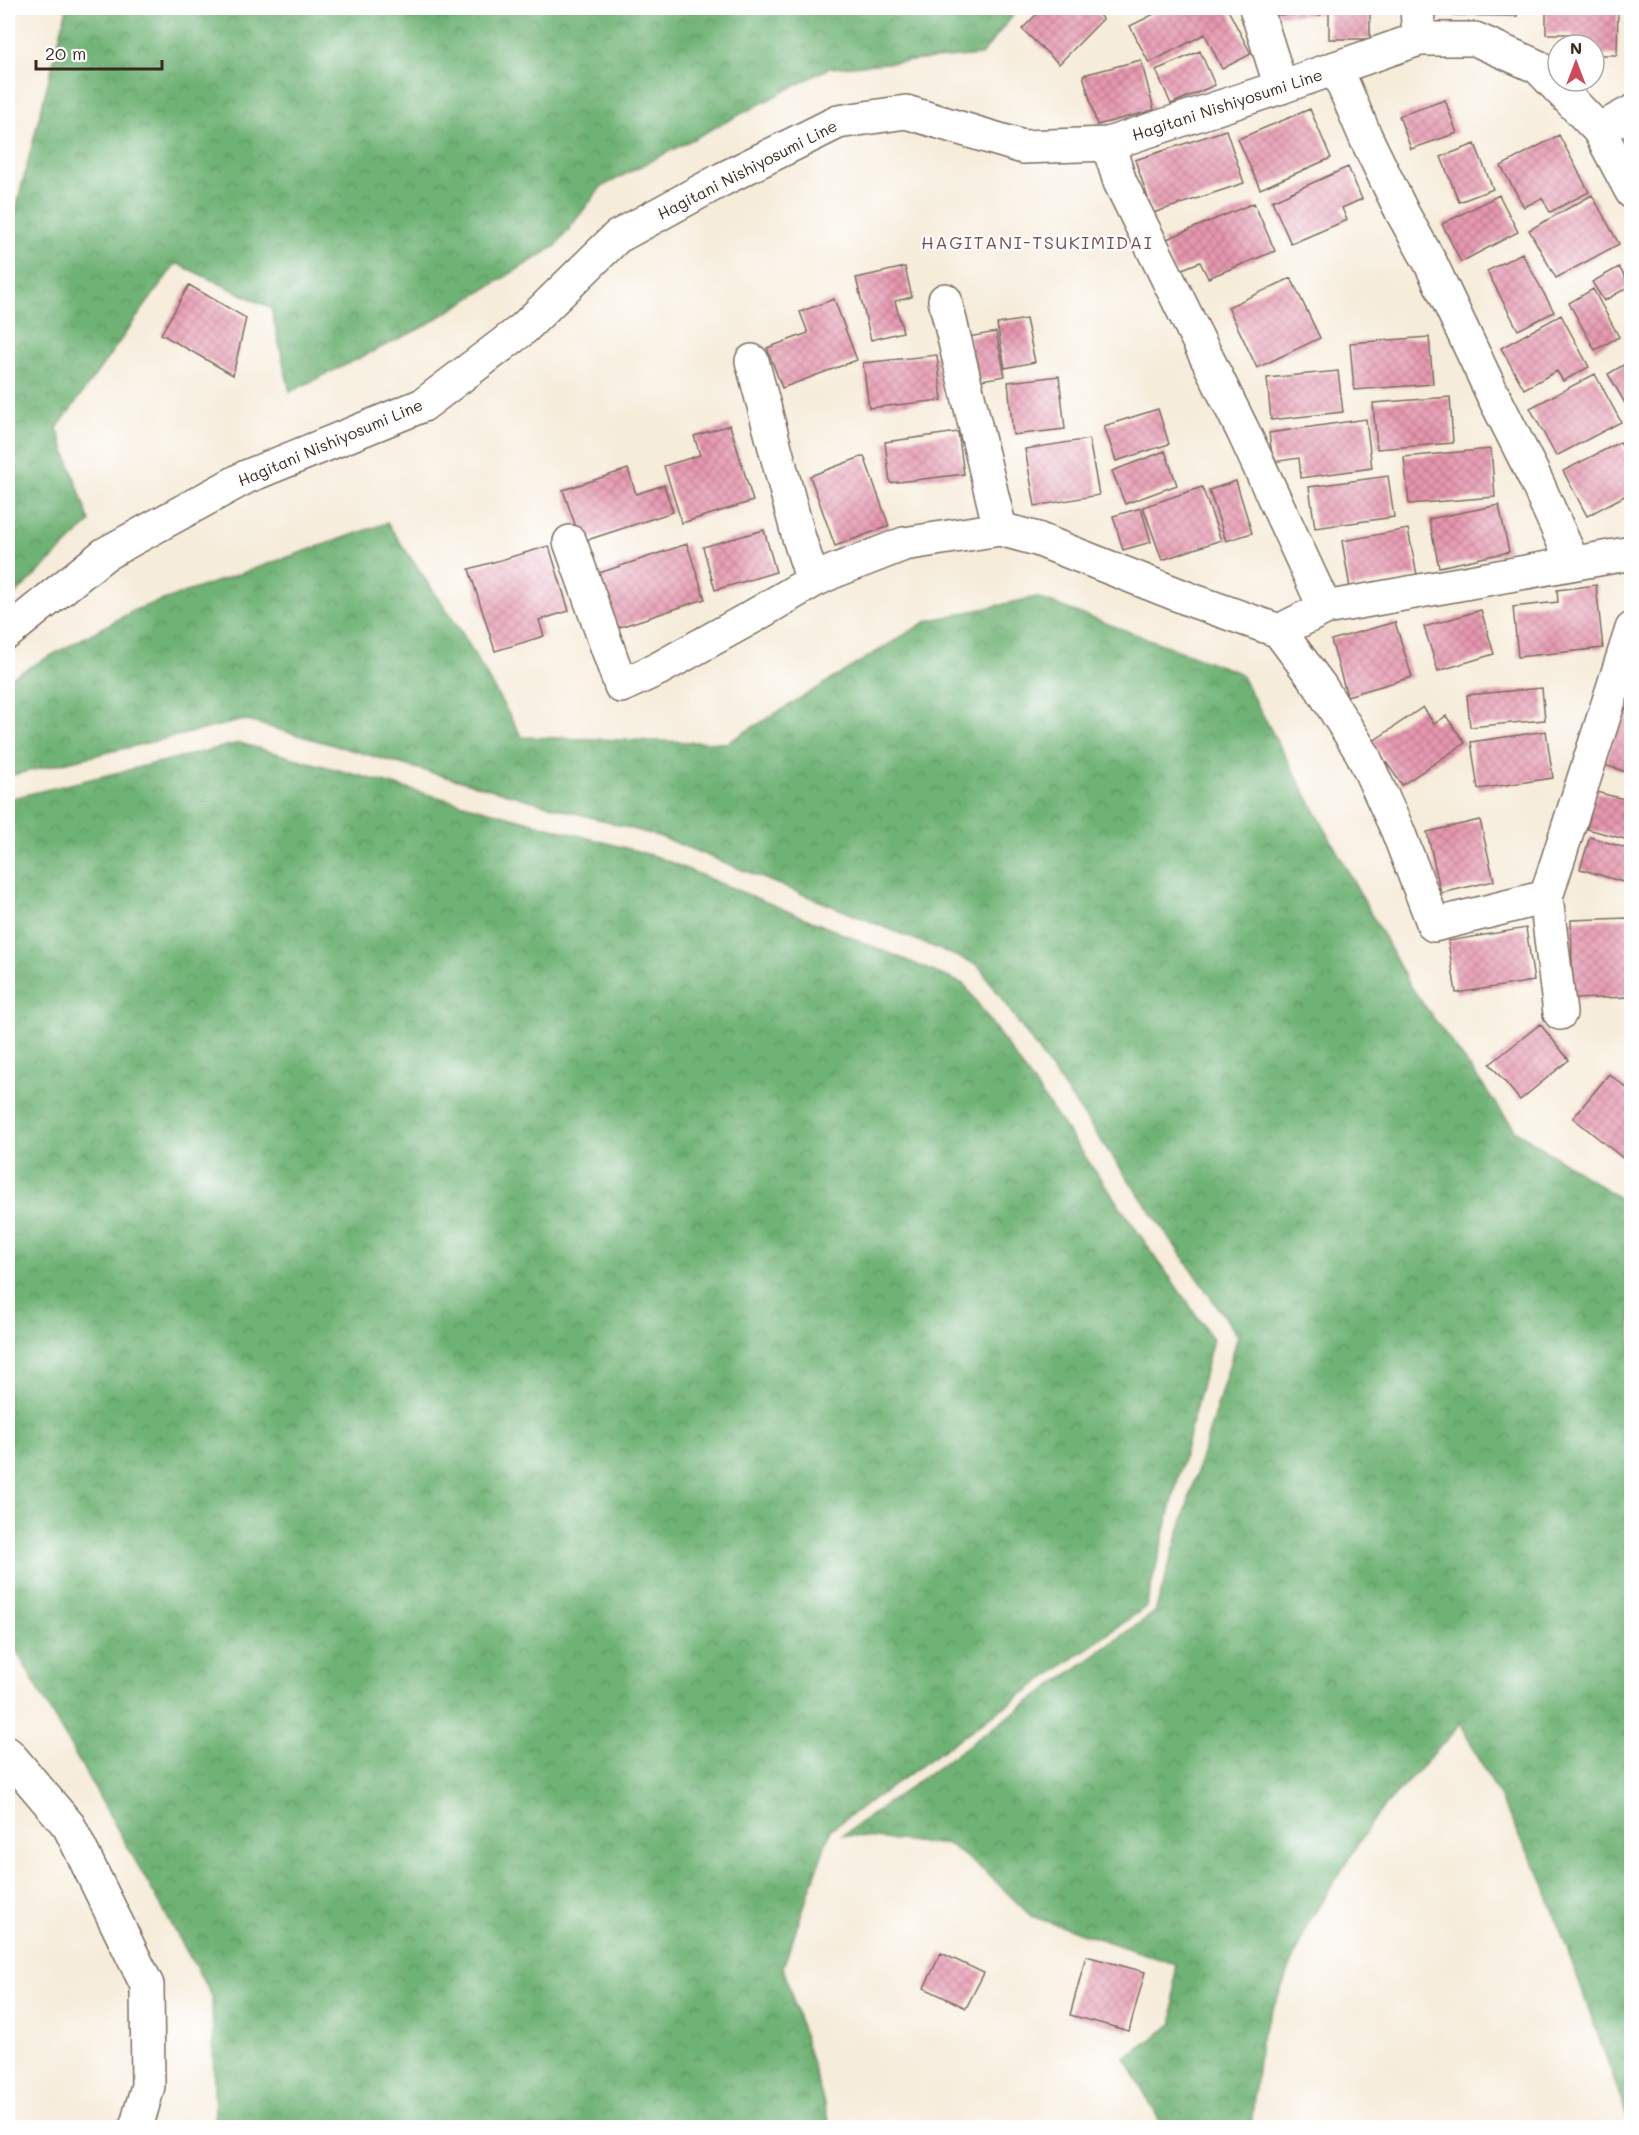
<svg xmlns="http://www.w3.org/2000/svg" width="1639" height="2135" font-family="Mali,sans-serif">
<defs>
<pattern id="forest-crowns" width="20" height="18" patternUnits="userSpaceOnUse" patternTransform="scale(1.5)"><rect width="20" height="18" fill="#6eb275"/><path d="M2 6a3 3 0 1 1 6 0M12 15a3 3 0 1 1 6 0" fill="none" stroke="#5c915f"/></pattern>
<pattern id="building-cross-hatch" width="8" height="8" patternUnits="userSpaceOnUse" patternTransform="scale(1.5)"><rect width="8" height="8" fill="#e797af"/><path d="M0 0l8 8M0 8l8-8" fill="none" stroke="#bc7b8e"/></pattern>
</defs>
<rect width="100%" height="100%" fill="#fff"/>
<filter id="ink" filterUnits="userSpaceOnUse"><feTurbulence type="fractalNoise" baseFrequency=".0167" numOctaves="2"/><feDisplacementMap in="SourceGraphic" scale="12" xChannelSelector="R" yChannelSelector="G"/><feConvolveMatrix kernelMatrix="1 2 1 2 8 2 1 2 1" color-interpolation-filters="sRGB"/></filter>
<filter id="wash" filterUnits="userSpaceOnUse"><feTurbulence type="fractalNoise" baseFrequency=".008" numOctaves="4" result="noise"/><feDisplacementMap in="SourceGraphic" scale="24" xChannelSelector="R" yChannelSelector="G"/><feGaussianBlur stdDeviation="1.35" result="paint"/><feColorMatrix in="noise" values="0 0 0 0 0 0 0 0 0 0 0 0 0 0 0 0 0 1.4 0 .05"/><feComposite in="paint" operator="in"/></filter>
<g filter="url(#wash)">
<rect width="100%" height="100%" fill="#f6ecda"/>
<!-- forest -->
<path fill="url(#forest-crowns)" stroke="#546e4a" stroke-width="1.5" d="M67,8H1019L981,55L829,68L601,187L556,246L421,328L290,392L271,308L176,263L57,428L90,522L8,602V240Z
M387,523L462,633L522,737L727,743L927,621L1036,597L1240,673L1411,987L1516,1131L1631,1206V2127L1542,1879L1461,1724L1375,1817L1308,1924L1260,2041L1251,2127H1163L1125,2058L1173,2024L1175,1964L1031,1916L990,1876L950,1845L843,1835L1155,1612L1238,1336L978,965L661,837L244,720L8,776V679L137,609Z
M239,743L655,856L964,984L1213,1339L1146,1607L831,1829L783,1967L831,2127H215L212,1996L8,1636V799Z"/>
<g id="blocks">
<!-- building -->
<path fill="url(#building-cross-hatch)" d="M1043,8H1091L1103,19L1059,64L1022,29Z
M1166,8H1227L1251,54L1222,69L1205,34L1149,63L1130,26Z
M1271,8H1321V15H1271Z
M1329,8H1370V39H1329Z
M1434,8H1518L1517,16L1434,15Z
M1546,8H1618L1617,55H1594V45H1573V34H1546Z
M1200,51L1215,85L1171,104L1156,70Z
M1141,60L1154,110L1097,125L1083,75Z
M1445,100L1457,133L1411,149L1399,116Z
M1310,109L1331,158L1260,189L1238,139Z
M1226,130L1244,183L1153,213L1135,160Z
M1559,135L1589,192L1550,212L1542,198L1524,207L1501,166Z
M1475,144L1493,189L1459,202L1441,157Z
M1348,167L1362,199L1342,208L1347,220L1291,244L1272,201Z
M1499,195L1518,232L1461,262L1442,224Z
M1592,195L1619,244L1556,278L1529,230Z
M1254,203L1275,251L1208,278L1200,262L1175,272L1162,241Z
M1522,253L1554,312L1518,330L1487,271Z
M905,267L912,297L895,301L903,332L871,340L856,278Z
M1619,267L1630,286L1604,301L1592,282Z
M1291,278L1320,338L1257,368L1228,307Z
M189,285L246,318L233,375L161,334Z
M1593,289L1619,337L1595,350L1569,303Z
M834,299L857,360L782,388L767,348L808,333L800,312Z
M1561,315L1589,367L1563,381L1557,371L1524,389L1501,348Z
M1026,319L1035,362L1005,368L997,324Z
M996,332L1005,376L976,381L968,337Z
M1429,337L1433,384L1354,390L1350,343Z
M937,355L942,400L869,408L863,363Z
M1632,360V415L1608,374Z
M1338,371L1343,412L1271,420L1267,378Z
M1595,374L1621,422L1556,456L1530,408Z
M1059,376L1065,429L1013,435L1008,382Z
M1450,397L1453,443L1377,449L1373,403Z
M1158,409L1169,444L1116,461L1104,426Z
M1366,419L1372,468L1301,478L1299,458L1273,462L1269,433Z
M730,425L753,501L682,523L664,466L700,455L694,436Z
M958,432L964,474L890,483L885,442Z
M1089,439L1099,495L1035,506L1025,449Z
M1620,442L1632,464V492L1587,516L1563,471Z
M1491,449L1495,497L1409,504L1404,457Z
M1165,451L1177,485L1125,504L1112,471Z
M864,456L889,526L835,546L810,476Z
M628,469L636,494L664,485L673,512L581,542L563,490Z
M1388,476L1394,517L1315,528L1309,487Z
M1236,481L1252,533L1226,541L1209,490Z
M1202,487L1221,540L1162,560L1143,507Z
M1499,505L1509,552L1439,567L1429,519Z
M1141,508L1151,542L1123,550L1113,516Z
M1408,529L1417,575L1350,588L1342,541Z
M764,530L776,572L715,590L703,547Z
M687,544L705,599L617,628L599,573Z
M549,546L569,611L539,620L544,636L495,651L469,569Z
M1596,585L1603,648L1518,657L1513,607L1558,602L1557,590Z
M1481,610L1494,654L1438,671L1424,627Z
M1395,622L1412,677L1347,696L1331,640Z
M1542,688L1545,720L1470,727L1467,695Z
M1423,707L1434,724L1446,716L1465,743L1402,785L1372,742Z
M1624,708L1632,711V774L1605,765Z
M1546,731L1553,778L1478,789L1471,742Z
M1596,792L1632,801V841L1587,829Z
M1480,820L1494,881L1441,893L1427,832Z
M1590,837L1632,850L1623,882L1580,869Z
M1628,918L1631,997L1573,999L1571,920Z
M1526,928L1534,981L1456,993L1448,941Z
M1540,1024L1569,1060L1520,1100L1490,1064Z
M1609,1074L1632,1092V1160L1629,1163L1573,1118Z
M941,1953L984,1973L966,2008L924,1988Z
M1086,1956L1145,1972L1129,2031L1070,2015Z"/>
</g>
</g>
<g filter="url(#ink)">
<use href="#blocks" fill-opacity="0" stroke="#7c6e60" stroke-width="1.5"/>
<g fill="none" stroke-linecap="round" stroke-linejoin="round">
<defs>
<path id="minor" d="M1256,8L1281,87
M1417,8L1419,39
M1336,68L1366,138L1403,214L1431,264L1492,393L1534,476L1573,563
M1599,130L1632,112
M1108,144L1120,182L1243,431L1325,608L1632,553
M945,300L1000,529
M752,361L799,538L813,581
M570,542L621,686L658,669L752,617L813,581L832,572L904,544L1000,529L1037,539L1194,601L1279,631
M1325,608L1279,631L1320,686L1362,753L1397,829L1434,925L1546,897
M1560,1013L1546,897L1632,629
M8,1754L69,1826L147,1985L148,2086L136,2128"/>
<path id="major" d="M8,632L105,554L246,477L423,405L523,329L617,237L723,179L838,122L906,112L1023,147L1108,144L1281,87L1419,39H1475L1538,67L1599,130L1632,192"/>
</defs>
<!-- minor casing -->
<use href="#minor" stroke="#7c6e60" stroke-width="36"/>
<!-- major casing -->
<use href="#major" stroke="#7c6e60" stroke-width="36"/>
<!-- minor -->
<use href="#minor" stroke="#fff" stroke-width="33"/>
<!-- major -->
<use href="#major" stroke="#fff" stroke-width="33"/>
</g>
</g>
<g text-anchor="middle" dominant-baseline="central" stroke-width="4.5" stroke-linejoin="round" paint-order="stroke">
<!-- street labels -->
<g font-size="16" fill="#3b2a1e" stroke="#fff">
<text transform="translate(1227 104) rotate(-18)">Hagitani Nishiyosumi Line</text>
<text transform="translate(747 169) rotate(-27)">Hagitani Nishiyosumi Line</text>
<text transform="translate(330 442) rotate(-23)">Hagitani Nishiyosumi Line</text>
</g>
<!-- neighbourhood labels -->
<g font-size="18" letter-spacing="1.5" fill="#775051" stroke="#fff">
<text x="1037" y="242">HAGITANI-TSUKIMIDAI</text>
</g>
</g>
<!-- margin -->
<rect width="1639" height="2135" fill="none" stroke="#fff" stroke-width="30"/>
<!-- north arrow -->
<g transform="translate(1576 63)"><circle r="28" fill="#ffffff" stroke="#b1aaa5" stroke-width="1.5"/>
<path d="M0-4.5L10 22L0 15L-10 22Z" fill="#d1495b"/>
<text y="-9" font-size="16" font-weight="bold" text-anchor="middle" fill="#3b2a1e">N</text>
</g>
<!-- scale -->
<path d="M36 60v9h126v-9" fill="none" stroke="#3b2a1e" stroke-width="3"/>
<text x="45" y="60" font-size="18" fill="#3b2a1e" stroke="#ffffff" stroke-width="4.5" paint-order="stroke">20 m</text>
</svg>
